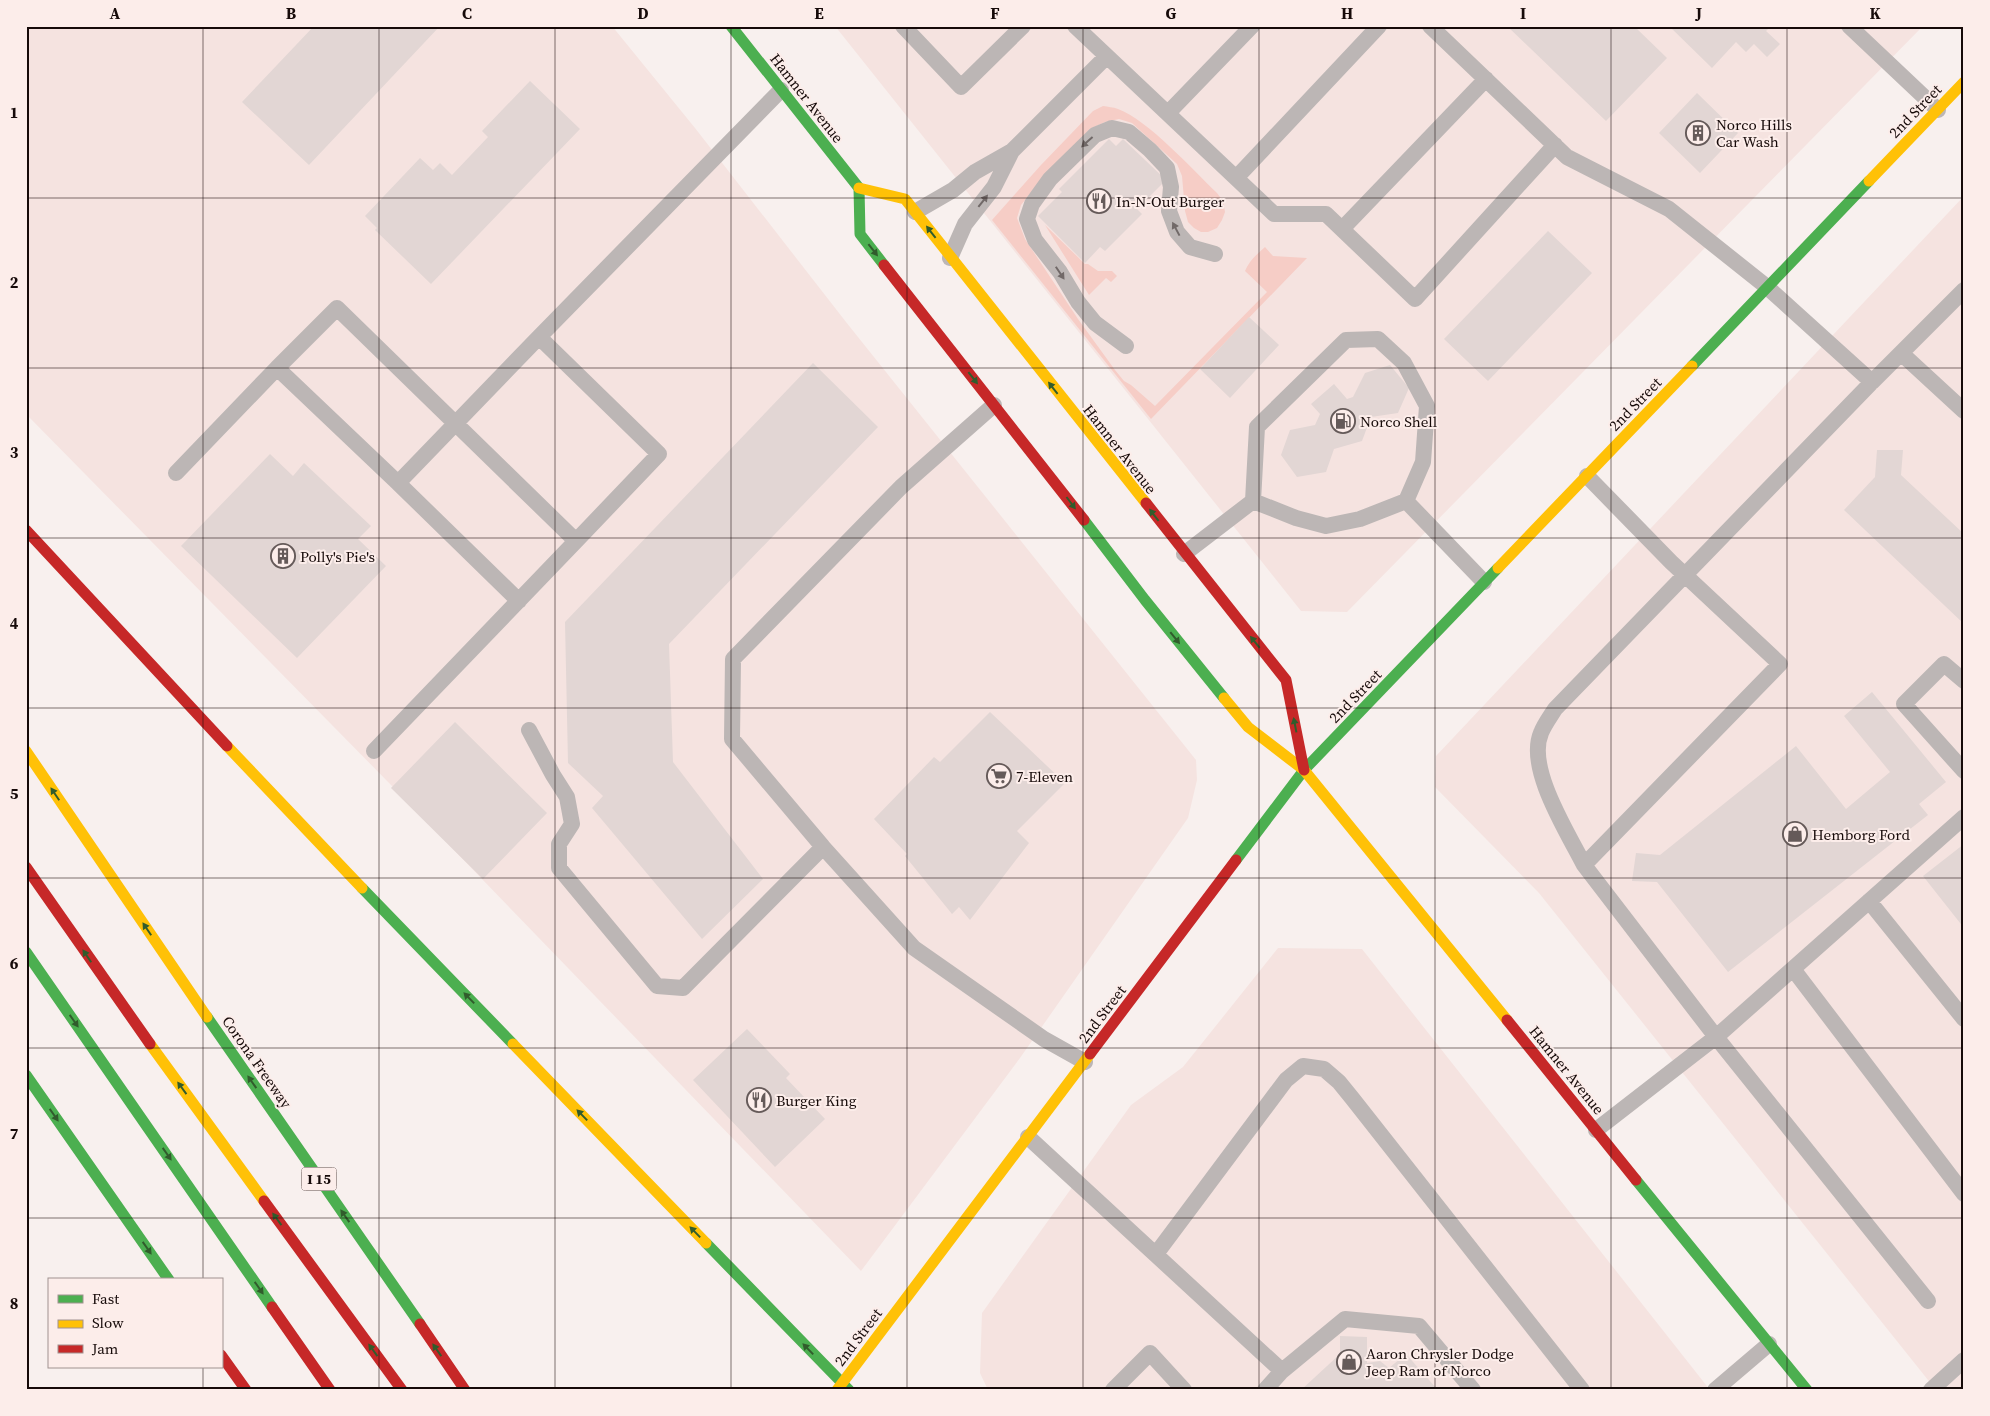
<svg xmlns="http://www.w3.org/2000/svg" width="1990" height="1416" font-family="'Source Serif 4',serif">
<rect width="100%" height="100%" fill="#f8f0ee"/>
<!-- built -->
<path fill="#f5e3e0" d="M26,26H612L695,128L846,322L1196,760L1197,780L1188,818L1020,1058L861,1271L392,786L26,414Z
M835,26H1923L1347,612L1301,611Z
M1964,196V1390H1936L1539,893L1435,787L1436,756Z
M1278,948L1362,949L1710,1390H988L980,1373L982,1313L1131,1105L1183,1067Z"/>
<!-- green -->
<path fill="#f6cdc6" d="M1103,106C1108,107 1113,107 1118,109C1148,120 1192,169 1217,193L1223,201L1225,212L1222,220L1217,228L1208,232H1201L1194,228L1188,222L1185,211L1182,176L1177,164L1132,123L1119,119L1105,122L1090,129L1038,184L1021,205L1017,218L1025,239L1078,319L1115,370L1124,381L1131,385L1155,406L1267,292L1245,271C1249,261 1257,254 1265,247L1273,256L1307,258L1151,419L992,220L1041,165L1093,111Z
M1045,225L1085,264H1088L1098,271H1112L1117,276L1111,282L1106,278L1089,295Z"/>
<!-- building -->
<path fill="#e2d6d4" d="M314,26H440L309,165L242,102Z
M1507,26H1634L1667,58L1606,121Z
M1669,26H1771L1766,31L1780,44L1767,57L1754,44L1746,52L1736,42L1712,68Z
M530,81L580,129L431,284L375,230L377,228L365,216L420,158L433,170L440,163L452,175L488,137L482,131Z
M1697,93L1738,133L1700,173L1659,133Z
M1109,139L1116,146L1123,139L1166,180L1137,209L1142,214L1105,251L1100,247L1085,263L1038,216L1062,192L1059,189Z
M1548,231L1592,273L1488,381L1444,339Z
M1249,317L1279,345L1230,398L1200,369Z
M813,363L878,427L669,644L673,762L763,879L702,939L592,808L603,796L568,763L565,622Z
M1390,365L1409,388L1398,413L1371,417L1362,441L1334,449L1326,472L1297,477L1281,455L1290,430L1315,425L1320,414L1311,404L1334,384L1347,399L1353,397L1365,373Z
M1877,450H1903L1901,475L1964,534V624L1844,510L1875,477Z
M270,454L293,476L304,463L371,526L358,539L386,566L297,658L181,546Z
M1872,692L1946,782L1919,804L1928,815L1728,972L1657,882L1632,881L1636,853L1660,855L1796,746L1846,809L1890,772L1844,716Z
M990,712L1065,783L1017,831L1029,843L970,920L959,907L952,914L905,856L907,854L874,819L934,757L940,762Z
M455,722L547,813L483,879L391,788Z
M1964,844V928L1923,876Z
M747,1029L790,1074L786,1078L825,1119L775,1167L693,1080Z
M1340,1336L1367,1337V1363L1380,1361L1389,1368L1406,1354L1437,1389L1301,1390L1340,1354Z"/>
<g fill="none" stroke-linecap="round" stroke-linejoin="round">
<!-- lane -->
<path stroke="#bcb6b5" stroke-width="16" d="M903,26L961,87L1023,26
M1075,26L1274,214H1326L1415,299L1555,145
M1430,26L1567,157L1669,209L1767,287L1872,382L1964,290
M1849,26L1938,110
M1168,113L1252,26
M1236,178L1379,26
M915,212L953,190L975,172L1012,151L1106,57
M1342,229L1486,79
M950,258L965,224L994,187L1012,151
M539,337L659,454L576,541
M1126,346L1095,323L1078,302L1060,272L1035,240L1027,219L1032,204L1050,179L1095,135L1112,128L1129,132L1150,150L1167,168L1171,187L1169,211L1177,232L1190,247L1215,254
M1901,353L1964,411
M277,368L337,308L576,541L374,751
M994,405L901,487L733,659L732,739L823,847L914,948L1044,1039L1085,1062
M176,473L277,368L398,483L539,337L781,90
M1587,476L1671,562L1780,664L1584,865L1716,1037L1596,1130
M398,483L519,601
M1253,501L1296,518L1326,526L1360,519L1406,501
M1184,554L1253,501L1257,427L1346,340L1378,339L1404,363L1427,406L1423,462L1406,501L1484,582
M1964,681L1944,664L1904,704L1964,771
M529,730L553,775L567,797L572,824L559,844V868L657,986L683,988L823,847
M1584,865C1568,833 1526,768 1541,733C1544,725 1550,717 1555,709L1872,382
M1869,901L1964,1019
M1793,969L1964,1194
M1028,1137L1282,1371L1345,1319L1419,1326L1473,1390
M1156,1254L1286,1080L1303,1066L1324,1069L1339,1082L1352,1098L1582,1390
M1928,1301L1716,1037L1964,817
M1113,1390L1150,1353L1184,1390
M1265,1390L1282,1371
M1715,1390L1769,1344
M1931,1390L1964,1360"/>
<!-- fast -->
<path stroke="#4caf50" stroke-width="11" d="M731,26L859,188L860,234L884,265
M1692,366L1869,181
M1084,520L1145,600L1224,698
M1236,860L1304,770L1498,568
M362,888L513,1044
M26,952L272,1307
M207,1017L420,1324
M26,1075L169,1280
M1636,1180L1807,1390
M706,1243L849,1390"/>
<!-- slow -->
<path stroke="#ffc107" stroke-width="11" d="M1869,181L1964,82
M859,188L905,199L1146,503
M1498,568L1692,366
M1224,698L1248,727L1304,770L1507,1020
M227,746L362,888
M26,751L207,1017
M150,1044L264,1201
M513,1044L706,1243
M837,1390L1090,1054"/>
<!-- jam -->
<path stroke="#c62828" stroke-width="11" d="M884,265L1084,520
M1146,503L1286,680L1304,770
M26,530L227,746
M26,867L150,1044
M1507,1020L1636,1180
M1090,1054L1236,860
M264,1201L402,1390
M272,1307L330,1390
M420,1324L465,1390
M221,1355L246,1390"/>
</g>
<!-- one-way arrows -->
<defs><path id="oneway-solid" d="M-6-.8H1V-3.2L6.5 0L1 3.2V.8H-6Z" transform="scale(1.25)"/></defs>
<g fill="#716968">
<use href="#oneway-solid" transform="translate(1087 142) rotate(138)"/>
<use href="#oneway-solid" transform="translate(983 201) rotate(-52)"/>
<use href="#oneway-solid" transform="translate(1176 229) rotate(-118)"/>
<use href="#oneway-solid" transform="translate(1060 273) rotate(56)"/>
</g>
<g fill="#315c2c">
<use href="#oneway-solid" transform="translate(931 232) rotate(-128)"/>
<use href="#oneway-solid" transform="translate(873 250) rotate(52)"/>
<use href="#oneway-solid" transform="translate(973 378) rotate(52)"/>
<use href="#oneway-solid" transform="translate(1053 388) rotate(-128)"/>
<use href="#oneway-solid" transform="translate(1071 503) rotate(53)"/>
<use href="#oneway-solid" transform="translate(1154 515) rotate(-128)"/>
<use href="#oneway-solid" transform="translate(1175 638) rotate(51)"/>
<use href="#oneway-solid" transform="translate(1255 642) rotate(-129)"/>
<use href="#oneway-solid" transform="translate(1295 725) rotate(-101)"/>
<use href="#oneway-solid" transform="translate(55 794) rotate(-124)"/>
<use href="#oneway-solid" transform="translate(147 929) rotate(-124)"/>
<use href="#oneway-solid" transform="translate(87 956) rotate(-124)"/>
<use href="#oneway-solid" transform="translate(469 998) rotate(-134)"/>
<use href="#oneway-solid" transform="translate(74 1021) rotate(55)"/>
<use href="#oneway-solid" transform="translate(252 1082) rotate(-125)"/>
<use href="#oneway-solid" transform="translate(182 1088) rotate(-126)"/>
<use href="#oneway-solid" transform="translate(54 1115) rotate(55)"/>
<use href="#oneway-solid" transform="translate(582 1115) rotate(-134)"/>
<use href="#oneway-solid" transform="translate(167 1154) rotate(55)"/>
<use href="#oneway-solid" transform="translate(345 1216) rotate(-125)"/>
<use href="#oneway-solid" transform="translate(277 1219) rotate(-126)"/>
<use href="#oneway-solid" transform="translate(695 1232) rotate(-134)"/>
<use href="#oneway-solid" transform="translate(147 1248) rotate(55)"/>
<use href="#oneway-solid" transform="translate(259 1288) rotate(55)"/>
<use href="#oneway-solid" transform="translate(808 1349) rotate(-134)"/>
<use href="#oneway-solid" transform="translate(373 1350) rotate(-126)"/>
<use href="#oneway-solid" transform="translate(437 1350) rotate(-125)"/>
</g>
<!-- grid -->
<path fill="none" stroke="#160a09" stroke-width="1" stroke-opacity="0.55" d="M203,26V1280M379,26V1390M555,26V1390M731,26V1390M907,26V1390M1083,26V1390M1259,26V1390M1435,26V1390M1611,26V1390M1787,26V1390M26,198H1964M26,368H1964M26,538H1964M26,708H1964M26,878H1964M26,1048H1964M26,1218H1964M203,1367V1390"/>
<!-- icons -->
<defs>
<symbol id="building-ring" viewBox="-11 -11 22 22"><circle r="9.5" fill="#fcedea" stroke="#655a59" stroke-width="1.5"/><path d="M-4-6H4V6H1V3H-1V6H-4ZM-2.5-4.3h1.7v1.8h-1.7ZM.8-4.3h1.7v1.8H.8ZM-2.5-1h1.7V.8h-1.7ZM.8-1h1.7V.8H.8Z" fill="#655a59"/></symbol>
<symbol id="restaurant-ring" viewBox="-11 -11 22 22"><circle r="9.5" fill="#fcedea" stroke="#655a59" stroke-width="1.5"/><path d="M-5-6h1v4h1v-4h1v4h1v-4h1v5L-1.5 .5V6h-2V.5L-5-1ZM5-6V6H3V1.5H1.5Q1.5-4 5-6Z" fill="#655a59"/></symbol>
<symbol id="fuel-ring" viewBox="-11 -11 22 22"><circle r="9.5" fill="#fcedea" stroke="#655a59" stroke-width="1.5"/><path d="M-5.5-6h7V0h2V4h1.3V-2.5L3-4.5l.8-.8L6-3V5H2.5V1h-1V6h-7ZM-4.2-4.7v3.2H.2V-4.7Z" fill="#655a59"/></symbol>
<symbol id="supermarket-ring" viewBox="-11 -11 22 22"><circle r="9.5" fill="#fcedea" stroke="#655a59" stroke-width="1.5"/><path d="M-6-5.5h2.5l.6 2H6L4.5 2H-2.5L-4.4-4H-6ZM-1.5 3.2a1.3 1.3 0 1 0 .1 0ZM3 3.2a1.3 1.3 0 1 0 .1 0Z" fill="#655a59"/></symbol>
<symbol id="shop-ring" viewBox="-11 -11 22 22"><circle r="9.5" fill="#fcedea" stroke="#655a59" stroke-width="1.5"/><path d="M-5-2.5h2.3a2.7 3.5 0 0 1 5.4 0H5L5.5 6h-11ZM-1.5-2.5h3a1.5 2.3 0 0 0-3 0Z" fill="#655a59"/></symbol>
</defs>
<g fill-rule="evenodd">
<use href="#building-ring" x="1684" y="119" width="28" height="28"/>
<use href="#restaurant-ring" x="1085" y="187" width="28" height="28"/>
<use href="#fuel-ring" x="1329" y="407" width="28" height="28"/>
<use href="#building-ring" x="269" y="542" width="28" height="28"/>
<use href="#supermarket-ring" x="985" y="762" width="28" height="28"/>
<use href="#shop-ring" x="1781" y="820" width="28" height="28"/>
<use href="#restaurant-ring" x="745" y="1086" width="28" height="28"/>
<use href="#shop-ring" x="1335" y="1348" width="28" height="28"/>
</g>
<g text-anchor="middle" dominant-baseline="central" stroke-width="4" stroke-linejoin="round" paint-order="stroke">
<!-- shield labels -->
<rect fill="#fcedea" stroke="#5b4e4c" stroke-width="1" x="301.5" y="1167.5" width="35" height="23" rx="4"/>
<g font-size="14" font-weight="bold" fill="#160a09">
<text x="319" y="1179">I 15</text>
</g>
<!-- street labels -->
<g font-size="15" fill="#160a09" stroke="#fcedea">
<text transform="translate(807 98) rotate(52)">Hamner Avenue</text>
<text transform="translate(1915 111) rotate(-46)">2nd Street</text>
<text transform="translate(1635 404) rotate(-46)">2nd Street</text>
<text transform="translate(1120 449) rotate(52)">Hamner Avenue</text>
<text transform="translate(1355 696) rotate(-46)">2nd Street</text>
<text transform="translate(1102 1014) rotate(-53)">2nd Street</text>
<text transform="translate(257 1062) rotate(55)">Corona Freeway</text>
<text transform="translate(1567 1070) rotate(51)">Hamner Avenue</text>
<text transform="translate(858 1337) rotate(-53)">2nd Street</text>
</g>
<!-- poi labels -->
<g font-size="15" fill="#160a09" stroke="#fcedea" text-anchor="start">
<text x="1716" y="124">Norco Hills<tspan x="1716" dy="17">Car Wash</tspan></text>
<text x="1116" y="201">In-N-Out Burger</text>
<text x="1360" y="421">Norco Shell</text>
<text x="300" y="556">Polly's Pie's</text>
<text x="1016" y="776">7-Eleven</text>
<text x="1812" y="834">Hemborg Ford</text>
<text x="776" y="1100">Burger King</text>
<text x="1366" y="1353">Aaron Chrysler Dodge<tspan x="1366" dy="17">Jeep Ram of Norco</tspan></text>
</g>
</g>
<!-- border -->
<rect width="1990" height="1416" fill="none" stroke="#fcedea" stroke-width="55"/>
<!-- legend -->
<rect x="48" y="1278" width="175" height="90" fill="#fcedea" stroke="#a09290"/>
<rect x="58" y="1295" width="25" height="8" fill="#4caf50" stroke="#a09290"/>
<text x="92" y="1304" font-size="15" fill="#160a09">Fast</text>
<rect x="58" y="1320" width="25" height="8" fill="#ffc107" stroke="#a09290"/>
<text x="92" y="1328" font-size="15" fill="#160a09">Slow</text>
<rect x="58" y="1345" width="25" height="8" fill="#c62828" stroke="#a09290"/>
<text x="92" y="1354" font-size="15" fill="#160a09">Jam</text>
<rect x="28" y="28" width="1934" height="1360" fill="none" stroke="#160a09" stroke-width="2"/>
<g font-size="16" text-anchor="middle" font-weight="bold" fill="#160a09">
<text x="115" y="19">A</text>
<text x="291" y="19">B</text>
<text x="467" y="19">C</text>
<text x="643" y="19">D</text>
<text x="819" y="19">E</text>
<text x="995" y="19">F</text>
<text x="1171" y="19">G</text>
<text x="1347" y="19">H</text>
<text x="1523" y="19">I</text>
<text x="1699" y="19">J</text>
<text x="1875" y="19">K</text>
<text x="14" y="118">1</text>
<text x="14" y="288">2</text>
<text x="14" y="458">3</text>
<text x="14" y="629">4</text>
<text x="14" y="799">5</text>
<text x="14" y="969">6</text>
<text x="14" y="1139">7</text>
<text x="14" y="1309">8</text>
</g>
</svg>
